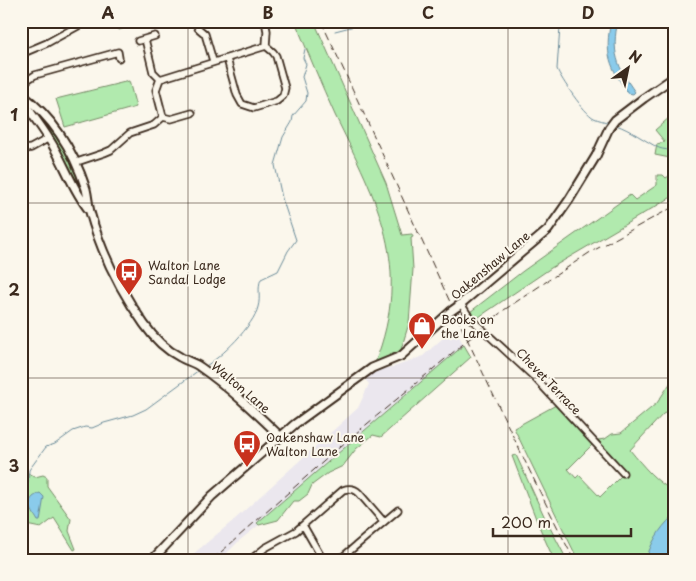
<svg xmlns="http://www.w3.org/2000/svg" width="696" height="581" font-family="'Playpen Sans',sans-serif">
<rect width="100%" height="100%" fill="#fbf7ec"/>
<filter id="ink" filterUnits="userSpaceOnUse"><feTurbulence type="fractalNoise" baseFrequency=".02" numOctaves="2"/><feDisplacementMap in="SourceGraphic" scale="10" xChannelSelector="R" yChannelSelector="G"/><feConvolveMatrix kernelMatrix="1 2 1 2 8 2 1 2 1" color-interpolation-filters="sRGB"/></filter>
<g filter="url(#ink)">
<!-- built -->
<path fill="#ebe7ee" d="M454,328L464,345L257,523L259,525L240,540L220,560H186L234,520L358,408L369,384L364,378L373,371L397,366L423,356Z"/>
<!-- green -->
<path fill="#b1eaae" stroke="#768a66" d="M114,21H144L119,30Z
M295,21H314L386,183L402,235L412,234L413,237L411,238L413,269L409,323L400,353L375,363C413,265 378,203 335,115C321,84 308,53 295,21Z
M129,81L136,107L65,127L56,99Z
M34,103L71,153L89,210L66,168L27,108Z
M670,117L675,122V159L655,155L657,144L665,142L655,130Z
M675,172V195L551,268L476,319L470,312L523,271L630,195L635,200L657,185V175H663L666,178Z
M464,345L471,357L381,437L373,435L356,449L343,466L328,473L312,485L308,494L299,501H293L278,520L259,525L257,523Z
M675,376V408L663,414L630,450C644,467 655,481 675,492V560H578L514,428L556,405L593,444L568,469L576,478L579,475L600,497L626,471L598,440L605,439L612,434L621,433L657,403Z
M516,455L546,520L567,560H554L538,524L512,456Z
M26,472L35,477L43,475L47,477V486L71,519L69,531L76,549L74,550L54,518L41,528L21,524V484Z"/>
<!-- water -->
<path fill="#8acbeb" stroke="#6a8b99" d="M611,21H618C611,51 617,67 635,92L633,94L628,93C610,67 604,54 611,21Z
M40,493L44,497L40,521H38C31,509 23,500 40,493Z
M672,517L675,518V560H646C651,543 659,529 672,517Z"/>
<g fill="none" stroke-linecap="round" stroke-linejoin="round">
<!-- stream -->
<path stroke="#6a8b99" stroke-width="1" d="M566,21L562,22L560,27L557,69C561,79 584,113 594,118C598,120 604,121 610,123
M335,31L374,21
M616,125C631,130 645,141 659,148C664,150 668,149 675,152
M204,367C221,358 254,325 258,307C261,297 257,288 261,279L278,271L288,251L296,240L282,198L275,165L283,137L292,122L293,116L306,101L307,93L302,77L306,64L303,58L305,49
M21,496L26,493L28,482L29,470L46,447L55,444L73,431L85,427L92,428L104,423L133,415L146,409L199,370"/>
<defs>
<path id="minor" d="M197,21L195,22L198,28L205,34L213,61
M265,21L267,31L266,46
M145,39L153,72L160,79
M138,41L155,36
M21,54L47,43L87,21
M227,59L237,95L242,104L254,108L277,101L283,96L285,88L276,56L273,52L266,46
M21,84L35,75L118,52L119,58
M163,117L171,119L192,113
M21,150L31,148L49,138
M77,162L104,153L111,150L130,133L154,125L163,117L156,90L160,79L266,46
M461,304L470,318L534,377L623,473
M303,525L323,560
M250,560L265,548L296,531L343,490C349,488 354,488 359,493L384,522
M339,560L398,510"/>
<path id="tertiary" d="M21,94C53,117 74,152 86,189C88,197 88,204 90,212C101,252 120,290 144,324C153,337 166,350 180,357C186,361 194,362 200,367C229,387 255,412 280,436
M21,96C29,112 40,124 49,139C64,162 72,189 89,210
M457,307L548,230L569,200L596,156L609,128L615,120L644,98L670,80L675,75
M152,560L212,496L295,424L372,368L401,356L450,312"/>
</defs>
<!-- minor casing -->
<use href="#minor" stroke="#3b2a1e" stroke-width="9"/>
<!-- tertiary casing -->
<use href="#tertiary" stroke="#3b2a1e" stroke-width="11"/>
<!-- minor -->
<use href="#minor" stroke="#fbf7ec" stroke-width="5.5"/>
<!-- tertiary -->
<use href="#tertiary" stroke="#fbf7ec" stroke-width="7"/>
<!-- rail -->
<path stroke="#3b2a1e" stroke-width="1" stroke-dasharray="8 4" stroke-linecap="butt" d="M321,21C405,201 484,383 574,560
M212,560L349,439L504,310L589,253L675,206"/>
<defs>
<path id="tertiary-bridge" d="M450,312L457,307"/>
</defs>
<!-- tertiary-bridge casing -->
<use href="#tertiary-bridge" stroke="#3b2a1e" stroke-width="11" stroke-linecap="butt"/>
<!-- tertiary-bridge -->
<use href="#tertiary-bridge" stroke="#fbf7ec" stroke-width="7"/>
</g>
</g>
<!-- grid -->
<path fill="none" stroke="#3b2a1e" stroke-width="1" stroke-opacity="0.55" d="M188,21V560M348,21V560M508,21V560M21,203H675M21,378H675"/>
<!-- icons -->
<defs>
<symbol id="bus-pin" viewBox="-11 -11 22 30"><path d="M0 17L-7.5 6A9.5 9.5 0 1 1 7.5 6Z" fill="#c8321e" stroke="#fbf7ec"/><path d="M-5-6H5V4H4V6H2V4H-2V6H-4V4H-5ZM-3.5-4V0h7V-4ZM-3.5 1.2v1.5H-2V1.2ZM2 1.2v1.5H3.5V1.2Z" fill="#fff"/></symbol>
<symbol id="shop-pin" viewBox="-11 -11 22 30"><path d="M0 17L-7.5 6A9.5 9.5 0 1 1 7.5 6Z" fill="#c8321e" stroke="#fbf7ec"/><path d="M-5-2.5h2.3a2.7 3.5 0 0 1 5.4 0H5L5.5 6h-11ZM-1.5-2.5h3a1.5 2.3 0 0 0-3 0Z" fill="#fff"/></symbol>
</defs>
<g fill-rule="evenodd">
<use href="#bus-pin" x="113" y="256" width="32" height="43"/>
<use href="#shop-pin" x="406" y="310" width="32" height="43"/>
<use href="#bus-pin" x="231" y="428" width="32" height="43"/>
</g>
<g text-anchor="middle" dominant-baseline="central" stroke-width="4" stroke-linejoin="round" paint-order="stroke">
<!-- poi labels -->
<g font-size="12" fill="#3b2a1e" stroke="#fbf7ec" text-anchor="start">
<text x="148" y="265">Walton Lane<tspan x="148" dy="14">Sandal Lodge</tspan></text>
<text x="441" y="319">Books on<tspan x="441" dy="14">the Lane</tspan></text>
<text x="266" y="437">Oakenshaw Lane<tspan x="266" dy="14">Walton Lane</tspan></text>
</g>
<!-- street labels -->
<g font-size="12" fill="#3b2a1e" stroke="#fbf7ec">
<text transform="translate(490 265) rotate(-40)">Oakenshaw Lane</text>
<text transform="translate(549 381) rotate(46)">Chevet Terrace</text>
<text transform="translate(241 387) rotate(40)">Walton Lane</text>
</g>
</g>
<!-- margin -->
<rect width="696" height="581" fill="none" stroke="#fbf7ec" stroke-width="55"/>
<!-- north arrow -->
<g transform="translate(628 68) rotate(33)" stroke="#fbf7ec" stroke-width="4" paint-order="stroke">
<path d="M0-4L9 19L0 12L-9 19Z" fill="#3b2a1e"/>
<text y="-8" font-size="14" font-weight="bold" text-anchor="middle" fill="#3b2a1e">N</text>
</g>
<!-- scale -->
<path d="M493 528v8h138v-8" fill="none" stroke="#3b2a1e" stroke-width="2.5"/>
<text x="501" y="528" font-size="15" fill="#3b2a1e" stroke="#fbf7ec" stroke-width="4" paint-order="stroke">200 m</text>
<rect x="28" y="28" width="640" height="526" fill="none" stroke="#3b2a1e" stroke-width="2"/>
<g font-size="16" text-anchor="middle" font-weight="bold" fill="#3b2a1e">
<text x="108" y="19">A</text>
<text x="268" y="19">B</text>
<text x="428" y="19">C</text>
<text x="588" y="19">D</text>
<text x="14" y="121">1</text>
<text x="14" y="296">2</text>
<text x="14" y="472">3</text>
</g>
</svg>
